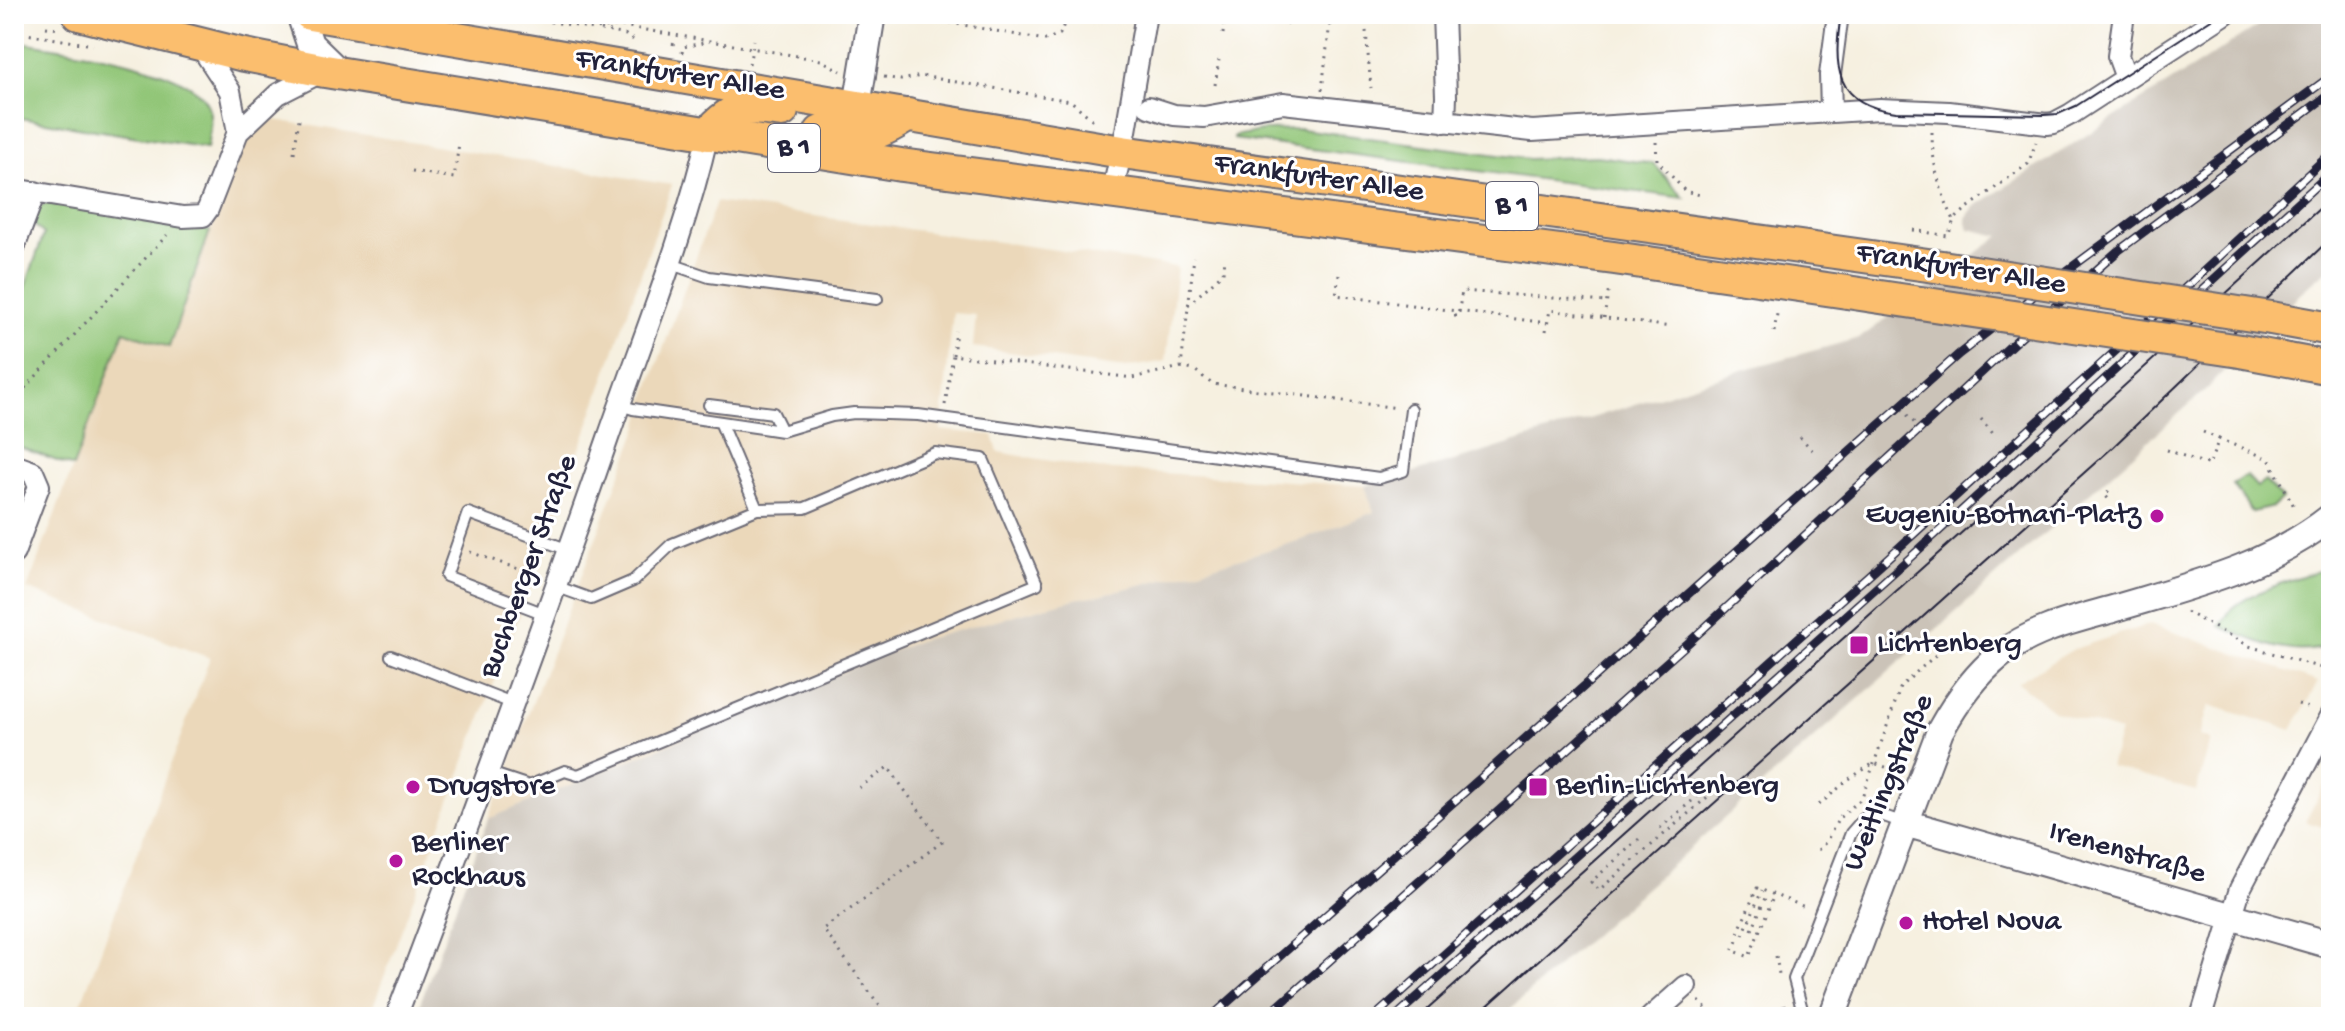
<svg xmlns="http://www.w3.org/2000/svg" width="2345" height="1031" font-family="'Gochi Hand',sans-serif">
<rect width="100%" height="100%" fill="#fff"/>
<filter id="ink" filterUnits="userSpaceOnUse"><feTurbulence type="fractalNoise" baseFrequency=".0125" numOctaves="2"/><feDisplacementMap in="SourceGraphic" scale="16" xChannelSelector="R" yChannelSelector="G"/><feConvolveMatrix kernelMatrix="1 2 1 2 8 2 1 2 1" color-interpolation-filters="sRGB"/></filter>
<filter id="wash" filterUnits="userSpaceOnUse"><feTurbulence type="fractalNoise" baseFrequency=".006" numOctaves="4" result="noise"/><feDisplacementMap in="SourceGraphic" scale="32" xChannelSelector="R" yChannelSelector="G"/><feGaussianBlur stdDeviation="1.8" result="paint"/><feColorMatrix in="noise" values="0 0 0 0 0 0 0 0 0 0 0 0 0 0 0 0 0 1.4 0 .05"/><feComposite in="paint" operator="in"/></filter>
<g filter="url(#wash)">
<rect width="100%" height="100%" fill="#f6f0e0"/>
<!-- built -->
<path fill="#ebd8ba" d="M263,118L672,185L553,526L369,1017H76L210,658L27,589L124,331L169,346L241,148Z
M716,202L1177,267L1166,361L1125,368L973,347L976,315L953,313L941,430L993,435L998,452L1098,469L1365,486L1374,512L1299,541L1196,571L1100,595L1075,599L918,641L488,819L639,426L645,399Z
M2150,624L2318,682L2292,730L2209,705L2200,736L2211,740L2196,791L2110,767L2120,732L2055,712L2017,682L2074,649Z
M2331,773V829L2305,822Z"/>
<!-- industrial -->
<path fill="#cbc3b8" d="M2277,14H2331V267L2310,284L2202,393L1501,1017H415L488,819L918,641L1075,599L1100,595L1196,571L1299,541L1374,512L1365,486L1475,455L1746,369L1860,338L2000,236L1969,229L1966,218L1974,207Z"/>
<!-- green -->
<path fill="#92c678" stroke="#5a745a" stroke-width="2" d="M14,41C56,48 192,63 208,106C213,119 209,135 207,148L14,117Z
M1301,129L1529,159L1597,156L1654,164L1684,198L1234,139V136L1267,130Z
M48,203L210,231L169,347L124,331L73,467L14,445V318L44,234L33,224L39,206Z
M2246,475L2257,487L2265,481L2282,499L2273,507L2252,512L2233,485Z
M2331,568V644C2297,661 2253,641 2220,626C2224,621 2227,614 2231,610C2247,593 2307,573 2331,568Z"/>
</g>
<g filter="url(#ink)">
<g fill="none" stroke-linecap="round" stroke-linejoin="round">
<defs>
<path id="service" d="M671,264L709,277L877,299
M620,405L633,409L782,431L832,416L854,413L918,415L1379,478L1403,471L1411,409
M709,405L773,413L782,431
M555,586L591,599L633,581L672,544L757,509
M545,614L446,576L468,513L569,550
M391,656L512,703
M487,772L529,786L565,771L578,775L1037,584L983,459L935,453L805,508L757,509L721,424
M1804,1017L1794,979L1851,833L1865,817L1884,816L1904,823"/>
<path id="minor" d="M1443,14L1446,96L1445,122
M2124,14L2118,56L2126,78
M199,44L230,91L238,132
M1149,107L1174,115L1204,117L1283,103L1532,131L1880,109L1949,112L2047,124L2054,123L2071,114L2225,14
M1831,112L1830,75L1838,14
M14,189L183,217L203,216L208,209L238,132L278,94L323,71
M1112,194L1126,131L1146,14
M14,248L35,192
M14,465L33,472L39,486L14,553
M396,1017C469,825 541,632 608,438C643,337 684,238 708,134
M1651,1017L1686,986
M2201,1017L2240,889L2331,716"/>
<path id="tertiary" d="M300,14L310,44L340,73
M857,106L872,14
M1905,823L2331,945
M1832,1017L1940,731C1956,702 1974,676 2000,655C2033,629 2074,620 2113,609C2189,586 2267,568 2331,517"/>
<path id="primary" d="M79,14L240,54L325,71L901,165L1614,258L1847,292
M310,14L1122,152L1942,267
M821,132C859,138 875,138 908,115
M708,134C733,105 746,106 782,111
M2271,318L2331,329
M2240,351L2331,368"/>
</defs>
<!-- service casing -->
<use href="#service" stroke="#6c6a75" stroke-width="14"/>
<!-- minor casing -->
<use href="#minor" stroke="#6c6a75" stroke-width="24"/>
<!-- tertiary casing -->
<use href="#tertiary" stroke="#6c6a75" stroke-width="30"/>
<!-- primary casing -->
<use href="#primary" stroke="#6c6a75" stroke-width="36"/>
<!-- path -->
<path stroke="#6c6a75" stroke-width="3" stroke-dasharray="2 6" stroke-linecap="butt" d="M503,14L595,29L622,26L821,60L841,71
M942,14L941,21L1045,40L1060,34L1068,14
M1232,14L1292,24
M581,26L583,14
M46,27L58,29
M601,30L626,35L638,43
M1366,31L1371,88
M14,32L93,45
M1223,34L1224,25L1232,15
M673,45L674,41
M682,53L683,47L708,42
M749,64L754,40
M884,77L901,80L921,76L1071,101L1094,121
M1215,85L1219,60
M1322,90L1331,14
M1932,132C1932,165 1940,191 1954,220
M1656,142L1657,160L1685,191L1700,195
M294,153L299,119
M412,171L454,178L459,143
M1913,230L1948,236L1954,220L1966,209L2028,164L2036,142
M1339,275L1336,295L1547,323
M1188,305L1223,273L1224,261
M1454,316H1458L1462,291L1606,302
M1604,318L1609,288
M1546,331L1550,310L1671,327
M1774,332L1777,314
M953,355L956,331
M1181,367L1196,371L1212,384L1398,408
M14,400L167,235
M945,405L953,355L1132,378L1181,367L1194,257
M1902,409L1918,427
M1981,419L1995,436
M2203,432L2219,439
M1800,437L1815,453
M2167,450L2209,465L2219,439L2269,459L2296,510
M2109,491L2105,495L2110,501
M470,552L538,576
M2186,612L2249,646L2331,671
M2298,704L2312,709
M859,788L888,767L942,842L823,929L888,1017
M1691,794L1701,784
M1819,805L1849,779L1874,763L1900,772
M1660,828L1706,789
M1639,839L1591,882L1599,890L1711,794
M1818,850L1826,842L1839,818L1862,798L1901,686L1939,652
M1752,930L1767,893
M1738,933L1757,888L1805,907
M1743,935L1762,890
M1737,941L1732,950L1749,957L1774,895
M1776,956L1779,974
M1699,1001L1714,1017
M1784,1005L1786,1017"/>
<!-- service -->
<use href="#service" stroke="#fff" stroke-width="10"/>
<!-- minor -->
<use href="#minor" stroke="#fff" stroke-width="20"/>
<!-- tertiary -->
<use href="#tertiary" stroke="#fff" stroke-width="26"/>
<!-- primary -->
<use href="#primary" stroke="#fbbe6e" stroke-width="32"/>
<!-- tram -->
<path stroke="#22223b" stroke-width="2" d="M1841,14C1833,66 1834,105 1896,112L2044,115L2058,114L2076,106L2219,14
M1419,1017L2015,485L2331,198
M1475,1017L2113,447L2331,238"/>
<defs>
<path id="rail" d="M2191,283L2331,153
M1211,1017L1959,354L2053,281L2331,76
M1266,1017L1687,644L2018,339L2118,251L2331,93
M1374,1017L1882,563L2197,277
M1395,1017L1913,555L2331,172"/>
</defs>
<!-- rail casing -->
<use href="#rail" stroke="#22223b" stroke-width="9"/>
<!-- rail -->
<use href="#rail" stroke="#fff" stroke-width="6" stroke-dasharray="18" stroke-linecap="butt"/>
<defs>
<path id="primary-bridge" d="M1942,267L2271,318
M1847,292L2240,351"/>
</defs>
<!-- primary-bridge casing -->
<use href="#primary-bridge" stroke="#6c6a75" stroke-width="36" stroke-linecap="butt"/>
<!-- primary-bridge -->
<use href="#primary-bridge" stroke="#fbbe6e" stroke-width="32"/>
</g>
</g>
<!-- markers -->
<g fill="#b5179e" stroke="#fff" stroke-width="3">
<circle cx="2157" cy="516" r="8"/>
<rect x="1849" y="635" width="20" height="20" rx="4"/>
<circle cx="413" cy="787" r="8"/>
<rect x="1528" y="777" width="20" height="20" rx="4"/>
<circle cx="396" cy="861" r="8"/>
<circle cx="1906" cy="923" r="8"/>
</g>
<g text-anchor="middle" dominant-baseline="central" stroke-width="6" stroke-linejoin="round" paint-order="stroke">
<!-- shield labels -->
<g fill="#fff" stroke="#646476" stroke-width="2">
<rect x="768" y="124" width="52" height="48" rx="6"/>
<rect x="1486" y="182" width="52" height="48" rx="6"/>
</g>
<g font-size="28" font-weight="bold" fill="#22223b">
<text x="794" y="148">B 1</text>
<text x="1512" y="206">B 1</text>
</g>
<!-- street labels -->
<g font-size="30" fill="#22223b" stroke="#fff">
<text transform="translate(680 76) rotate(9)">Frankfurter Allee</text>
<text transform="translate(1319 179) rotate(8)">Frankfurter Allee</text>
<text transform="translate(1961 270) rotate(9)">Frankfurter Allee</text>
<text transform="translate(530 567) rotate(-70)">Buchberger Straße</text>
<text transform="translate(1890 783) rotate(-67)">Weitlingstraße</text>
<text transform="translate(2127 854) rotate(16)">Irenenstraße</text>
</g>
<!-- poi labels -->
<g font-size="30" fill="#22223b" stroke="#fff" text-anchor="start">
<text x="2141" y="516" text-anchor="end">Eugeniu-Botnari-Platz</text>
<text x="1877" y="645">Lichtenberg</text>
<text x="429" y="787">Drugstore</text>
<text x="1556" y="787">Berlin-Lichtenberg</text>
<text x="412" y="844">Berliner<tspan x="412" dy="34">Rockhaus</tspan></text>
<text x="1922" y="923">Hotel Nova</text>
</g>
</g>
<!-- margin -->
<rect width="2345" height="1031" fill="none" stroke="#fff" stroke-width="48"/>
</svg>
